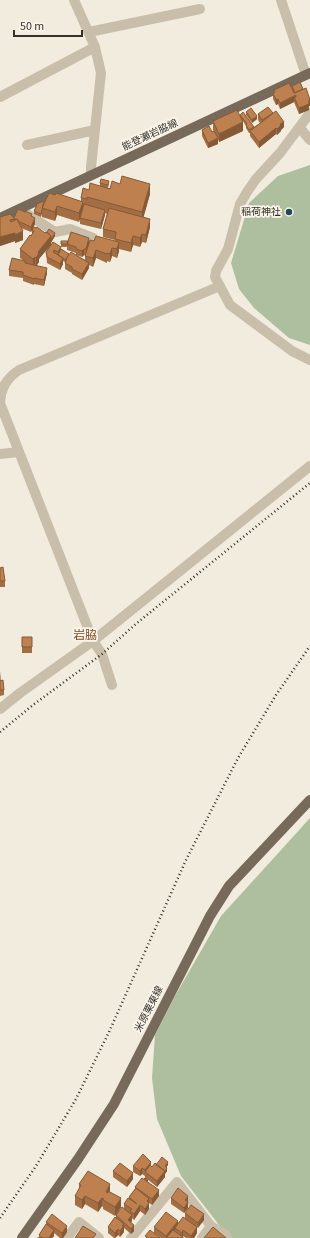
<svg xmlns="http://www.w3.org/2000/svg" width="310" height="1238" font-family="'Source Sans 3','Noto Sans JP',sans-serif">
<rect width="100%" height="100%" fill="#f1ecde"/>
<!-- green -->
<path fill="#aebf9f" d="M310,165V345L289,338L254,308L239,289L231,263L249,203L278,176Z
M310,818V1238H232L219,1225L181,1176L157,1119L152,1078L155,1035L175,996L221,916Z"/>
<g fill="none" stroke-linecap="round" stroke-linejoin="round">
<!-- minor -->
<path stroke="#c8beaa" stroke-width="10" d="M74,0L95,47L101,73L91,167V175
M281,0L306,75
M89,32L200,9
M0,97L95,47
M310,113L280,153L256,179L247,192L240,204L228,249L216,271L215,277L230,305L292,351L310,360
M300,128L310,140
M27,145L95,130
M24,212L55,232L70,229L93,238
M0,454L19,452
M112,685L102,654L93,641L0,403C1,388 6,379 19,370L220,286
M0,709L20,693L93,641L310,466
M211,1226L226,1235L227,1238
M67,1238L79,1222L99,1238
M131,1238L177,1182L211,1226L202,1238"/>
<!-- major -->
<path stroke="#776a5b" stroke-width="10" d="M0,218L310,73
M22,1238L78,1159L114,1104L210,916L229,886L310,800"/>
<!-- rail -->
<path stroke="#363029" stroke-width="2.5" stroke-dasharray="1 3" stroke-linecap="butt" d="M0,732L33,705L102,654L137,623L310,483
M0,1218L36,1166L76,1099L109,1032L186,860L238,758L276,695L310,646"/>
</g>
<!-- wall -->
<path fill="#a36e44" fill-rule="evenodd" d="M300,82L310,106H309V110L299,114L294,102L280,109L278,104L276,105L273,99V93L274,92V90L292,89V86Z
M246,112L257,119L252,123L246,115Z
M258,114H273L284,127L281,130V131L277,135L276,134L259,148L250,136V133H249L246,128V126L243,121V131L219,142L218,139V144L208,148L202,136V130L212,132L214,131L213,130V121L240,116V115L254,127L260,123L258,120Z
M100,183L109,184L108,188L150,194L143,217L150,227L146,243L142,242L140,247L133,245L131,252L119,249V251L117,258L112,256L110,262L107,261V263L96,258L93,267L89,265V268L82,280L72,274V273L65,269V262L63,261V264L60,270L47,263L46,252L53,242L61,250L69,254L76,255V253L67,250V247H61V241L89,242L94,241H115V240L103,237V229L107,214L105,213V215L101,229L80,224V218L79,222L57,215L55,221L42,217V214L41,217L34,214V211L36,207V204H44L43,206L81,201V198L89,190L100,186ZM76,255L82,257L84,255H85V260Z
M32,216L35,224L31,232L21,228L23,240L15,243V241L0,246V217L14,218Z
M32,230L55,236L39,259V262L37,265L47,273L44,286L34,284V285L23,281V278L9,276V270L24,261L20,258V249L32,234Z
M0,568L5,581V587H0Z
M22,637H32V653H22Z
M0,671L1,681L4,690V695L0,696Z
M156,1165H168L166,1167L167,1171L165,1174V1177L157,1187L147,1179L148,1182L159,1196L152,1205L149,1203V1209L145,1215L140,1211L134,1220L132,1218V1221L131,1222L134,1231L131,1234L124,1228V1232L120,1237L118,1235L115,1238H114L108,1233V1227L116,1218V1215L124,1209V1204L129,1198V1197L135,1189V1187L145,1178V1176L142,1174L140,1176L133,1172V1166H151L152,1167Z
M113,1171L133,1179L127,1187L113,1177Z
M79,1184L110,1193L121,1207L115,1216L103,1209V1207L102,1206L98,1212L85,1204L82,1209L75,1205V1196L79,1190Z
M171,1198L188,1201V1208L184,1213L171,1204Z
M185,1213L204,1220L197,1228V1233L194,1238H186L183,1236V1238H161L154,1233V1227L178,1223L185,1218Z
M46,1222L67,1232L63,1238H60L54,1233V1236L52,1238H36L39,1237V1235L46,1225Z"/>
<!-- shaded-wall -->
<path fill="#855a37" d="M296,95V101L294,97V102L280,109V103Z
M278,99V104L276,105V100Z
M309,100H310V106H309Z
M309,104V110L299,114V108Z
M257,116V119L252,123V120Z
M243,122V131L219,142V134Z
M284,122V127L281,130V131L277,135V129L280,124Z
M276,128V134L259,148V142Z
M218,138V144L208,148V143Z
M150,184V194L142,223V212Z
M83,202V210L79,222V213Z
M57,206V215L55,221V212Z
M105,210V215L101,229V223Z
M35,218V224L31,232V227Z
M150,219V227L146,243V235Z
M23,231V240L15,243V235Z
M15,233V241L0,246V237Z
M55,233V236L51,243V240Z
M142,234V242L140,247V238Z
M51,236V245L39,259V262L36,266V258L38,252Z
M133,236V245L131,252V243Z
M89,238V244L86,255V249Z
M119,242V251L117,258V249Z
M61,247V252L58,258V252Z
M112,248V256L110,262V254Z
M84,249V255L82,257V251Z
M96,250V258L93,267V258Z
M35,257V265L33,267V259Z
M63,258V264L60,270V264Z
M89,263V268L82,280V274Z
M47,268V273L44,286V280Z
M151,1162V1168L145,1172V1170Z
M168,1162V1165L165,1169V1166Z
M142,1168V1174L140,1176V1171Z
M167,1168V1171L165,1174V1177L157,1187V1181Z
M133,1173V1179L127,1187V1181Z
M110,1184V1193L106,1200V1192Z
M159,1190V1196L152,1205V1199Z
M85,1196V1204L82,1209V1200Z
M188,1196V1201L187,1203L188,1202V1208L184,1213V1208L185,1200Z
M102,1198V1206L98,1212V1203Z
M121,1198V1207L115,1216V1207Z
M149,1199V1209L145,1215V1209L147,1201Z
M140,1205V1211L134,1220V1214Z
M204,1214V1220L198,1228V1223Z
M132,1215V1221L128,1226V1220Z
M178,1221V1227L175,1228V1231L166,1238V1236Z
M124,1224V1232L120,1237V1231Z
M134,1225V1231L131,1234V1229Z
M67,1226V1232L63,1238H62V1233Z
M197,1227V1233L194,1238H191V1236Z
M118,1229V1235L115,1238V1233Z
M54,1230V1236L52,1238H49Z
M183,1230V1236L182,1238V1233Z"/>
<!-- building -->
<path fill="#be804f" stroke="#855a37" d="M300,82L303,89L295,93L292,86Z
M289,83L294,93L306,88L310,100H309V104L299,108L294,97H296V95L280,103L278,99L276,100L273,93L275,92L274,90Z
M268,107L273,113L262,120L258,114Z
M251,108L257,116L252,120L246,112Z
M237,110L243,122L219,134L213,121Z
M276,111L284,122L280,124L281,125L277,129L276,128L259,142L250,131Z
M243,112L254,127L249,130L246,125L247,124L240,115Z
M209,126L212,132L214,131L218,138L208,143L202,130Z
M122,176L150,184L142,212L87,197V199L81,198L83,188L89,190L90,183L110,189L112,181L120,184Z
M101,179L109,181L108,185L100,183Z
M49,193L55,195L56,193L83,202L79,213L57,206L55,212L42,208Z
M44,201L41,214L34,211L37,205L36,204Z
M84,204L105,210L101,223L80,218Z
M109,208L150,219L146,235L142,234L140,238L133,236L131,243L115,239L116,232L103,229Z
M18,209L25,212V211L32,214L31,216L35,218L31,227L18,221L17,219L15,220L14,218Z
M10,214L15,219L10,220L11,222L17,219L23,231L15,235V233L0,237V217Z
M34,227L36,228L37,227L45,233L46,232L51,236L38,252L39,253L36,258L35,257L33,259L20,249L30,235L31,236L34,231L32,230Z
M49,229L55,233L51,240V236L47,232Z
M71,232L89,238L86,249H84L82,251L76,249V247L67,244Z
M96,236L119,242L117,249L112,248L110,254L107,253V254L96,250L93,258L85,256L90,240L94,241Z
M61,241H68V244H61Z
M53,242L61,247L58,252L54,250L53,252L63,258L60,264L47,257L46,252Z
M61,249L69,254L66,259V260L58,255Z
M71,252L89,263L82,274L72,269V267L65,263L67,259H66Z
M12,258L25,261V263L47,268L44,280L34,278V279L23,275V272L9,270Z
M3,567L5,581H0V568Z
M22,637H32V647H22Z
M3,680L4,690H0V681Z
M143,1154L151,1162L145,1170L142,1168L140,1171L133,1166Z
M162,1157L168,1162L165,1166L167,1168L165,1171L156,1165Z
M120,1163L133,1173L127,1181L113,1171Z
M155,1163L165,1171L157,1181L145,1172L150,1165L152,1167Z
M88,1171L110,1184L106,1192L108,1193V1191L121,1198L115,1207L103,1200L104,1199L102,1198L98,1203L85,1196L82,1200L75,1196L81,1185L79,1184Z
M142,1178L159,1190L152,1199L135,1187Z
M145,1178L148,1180L147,1181L144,1179Z
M136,1188L149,1199L147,1201L149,1203L145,1209L140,1205L134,1214L130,1211L132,1209L124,1204L128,1198L137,1204L129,1197Z
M178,1188L188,1196L185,1200L188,1202L184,1208L171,1198Z
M191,1205L204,1214L198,1223L185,1213Z
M122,1207L132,1215L128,1220L134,1225L131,1229L116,1215Z
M166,1212L178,1221L166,1236L154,1227Z
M52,1214L67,1226L62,1233L46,1222Z
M115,1217L124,1224L122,1226H124L120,1231L118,1229L115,1233L108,1227Z
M183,1217L197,1227L191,1236L183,1230L182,1233L175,1228Z
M46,1224L54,1230L49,1238H42L39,1235Z
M83,1226L96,1234L93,1238H75Z
M213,1227L226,1238H204Z
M150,1230L160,1238H146L147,1237L145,1236Z
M173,1230L183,1237V1238H166Z"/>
<!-- markers -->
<circle fill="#214755" stroke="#f9f5ea" stroke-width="1.5" cx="289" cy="212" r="4"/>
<g text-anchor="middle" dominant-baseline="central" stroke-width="3.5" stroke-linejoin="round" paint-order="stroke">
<!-- street labels -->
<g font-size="10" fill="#363029" stroke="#f9f5ea">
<text transform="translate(150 135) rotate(-25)">能登瀬岩脇線</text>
<text transform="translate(149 1009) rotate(-63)">米原栗東線</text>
</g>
<!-- poi labels -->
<g font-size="10" fill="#363029" stroke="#f9f5ea" text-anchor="end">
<text x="281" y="212">稲荷神社</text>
</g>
<!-- quarter labels -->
<g font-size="12" fill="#804e28" stroke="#f9f5ea">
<text x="85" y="635">岩脇</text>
</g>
</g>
<!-- scale -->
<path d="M14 30v6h68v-6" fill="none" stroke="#363029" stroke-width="2"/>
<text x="20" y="30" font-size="12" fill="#363029" stroke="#f9f5ea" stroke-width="3" paint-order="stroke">50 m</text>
</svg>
